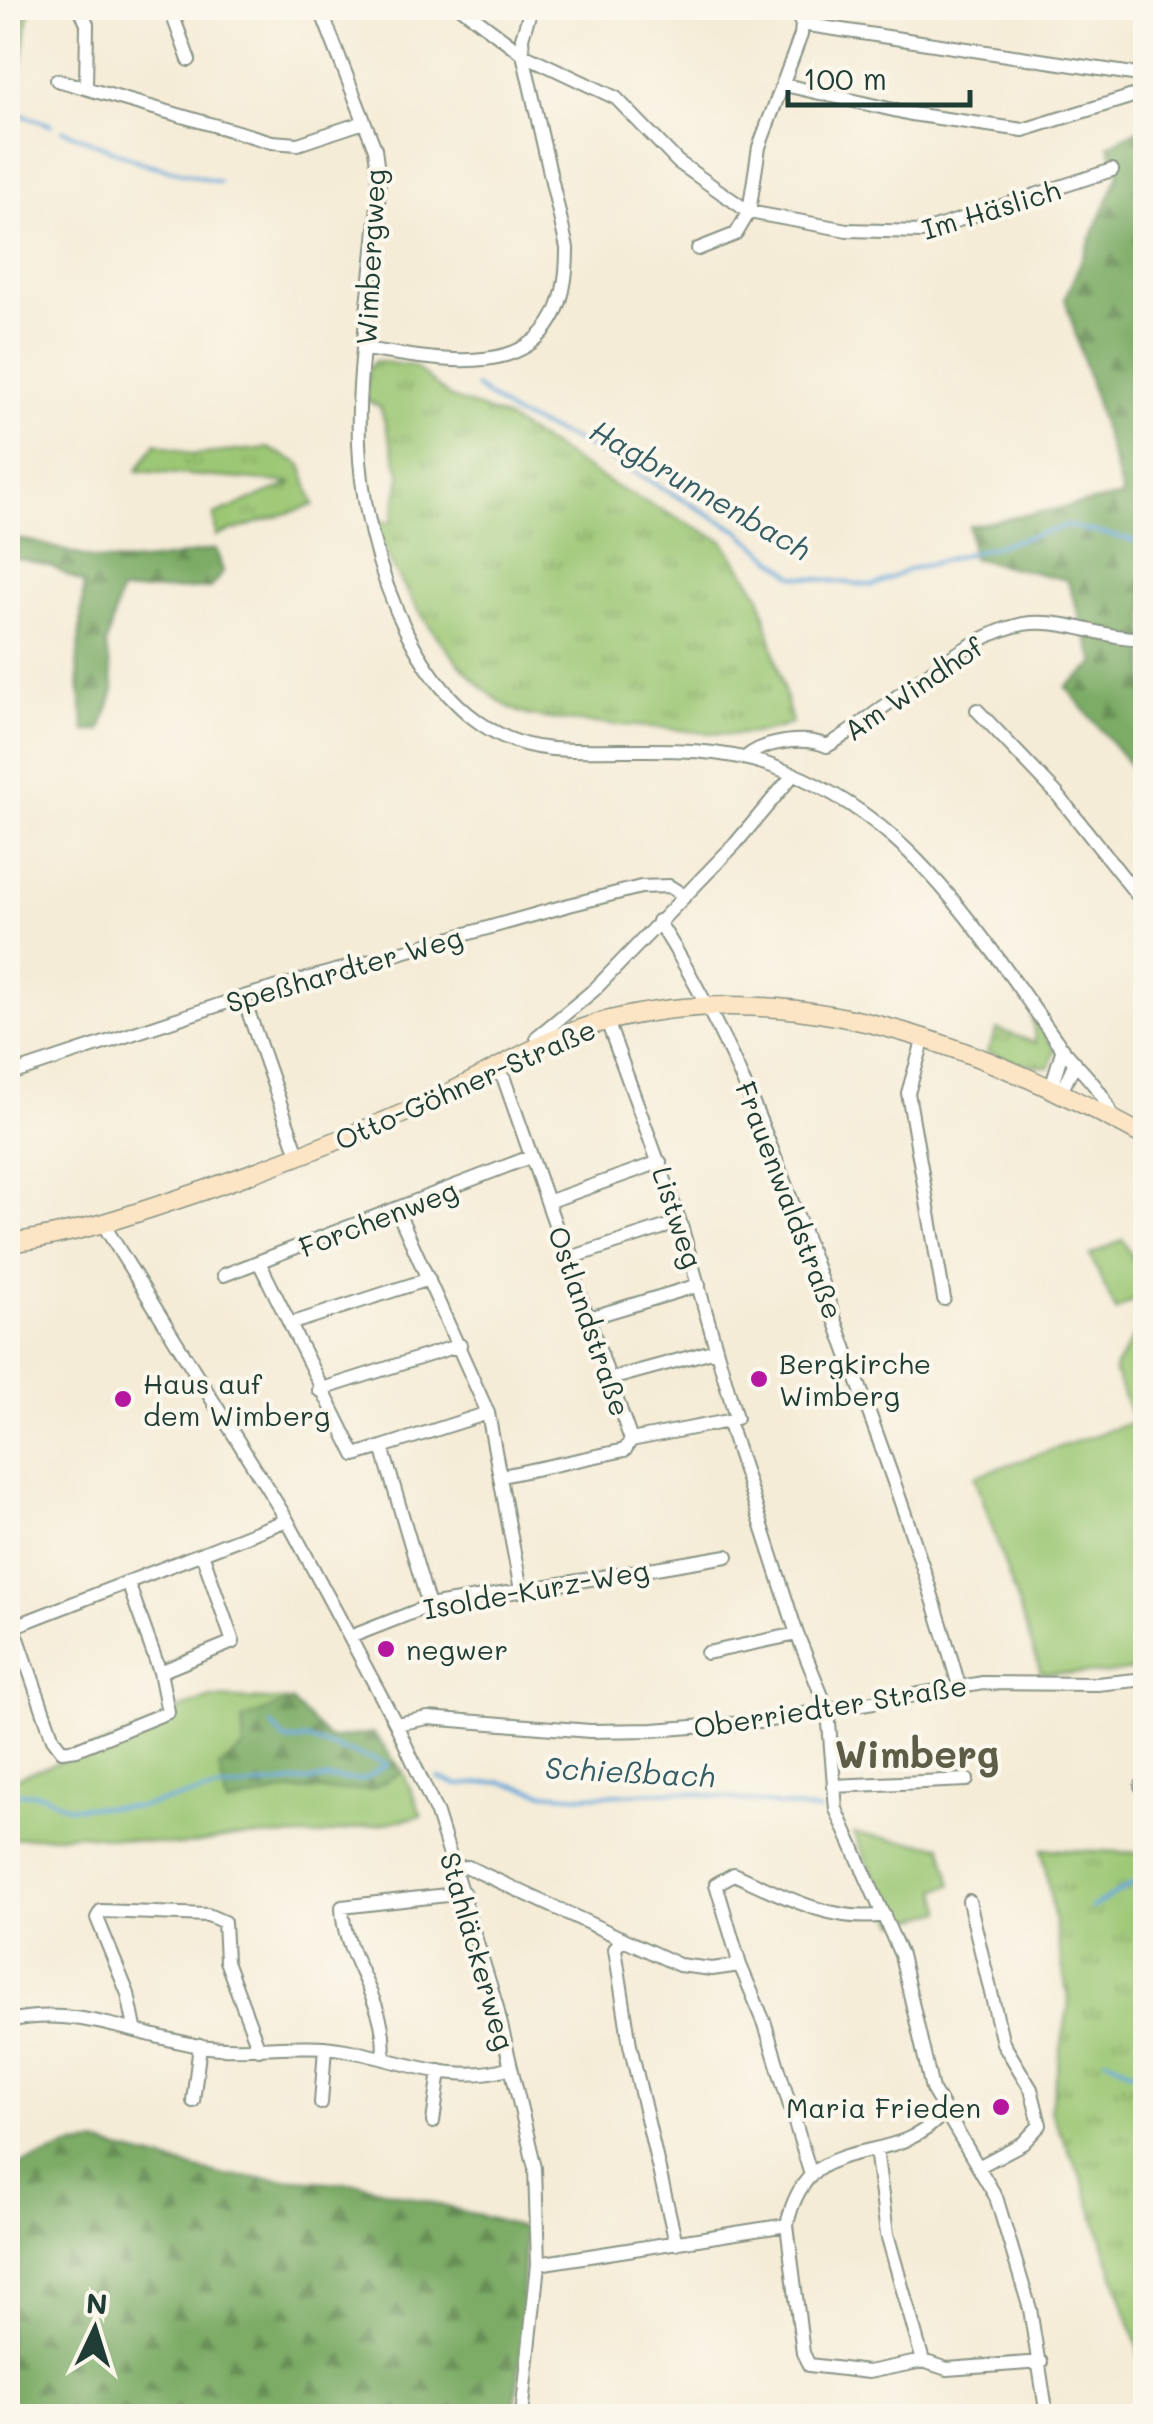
<svg xmlns="http://www.w3.org/2000/svg" width="1153" height="2424" font-family="Mali,sans-serif">
<defs>
<pattern id="grass-tufts" width="24" height="20" patternUnits="userSpaceOnUse" patternTransform="scale(2.5)"><rect width="24" height="20" fill="#9cc774"/><path d="M3 7l-1-3M5 7V3M7 7l1-3M15 17l-1-3M17 17v-4M19 17l1-3" fill="none" stroke="#7fa360"/></pattern>
<pattern id="forest-firs" width="22" height="20" patternUnits="userSpaceOnUse" patternTransform="scale(2.5)"><rect width="22" height="20" fill="#7dac66"/><path d="M5 1l3.5 6h-7zM16 11l3.5 6h-7z" fill="#668d55"/></pattern>
</defs>
<rect width="100%" height="100%" fill="#fbf7ec"/>
<filter id="ink" filterUnits="userSpaceOnUse"><feTurbulence type="fractalNoise" baseFrequency=".01" numOctaves="2"/><feDisplacementMap in="SourceGraphic" scale="20" xChannelSelector="R" yChannelSelector="G"/><feConvolveMatrix kernelMatrix="1 2 1 2 8 2 1 2 1" color-interpolation-filters="sRGB"/></filter>
<filter id="wash" filterUnits="userSpaceOnUse"><feTurbulence type="fractalNoise" baseFrequency=".0048" numOctaves="4" result="noise"/><feDisplacementMap in="SourceGraphic" scale="40" xChannelSelector="R" yChannelSelector="G"/><feGaussianBlur stdDeviation="2.25" result="paint"/><feColorMatrix in="noise" values="0 0 0 0 0 0 0 0 0 0 0 0 0 0 0 0 0 1.4 0 .05"/><feComposite in="paint" operator="in"/></filter>
<g filter="url(#wash)">
<rect width="100%" height="100%" fill="#f5ecd7"/>
<!-- grass -->
<path fill="url(#grass-tufts)" stroke="#5e8254" stroke-width="2.5" d="M8,8L29,12L15,107L8,105Z
M375,361L414,366L449,397L503,417L618,488L723,541L760,595L792,723C752,741 706,733 664,728C631,725 546,723 519,712C465,690 389,577 374,521L392,522L401,476L380,407L366,400L368,369Z
M156,443L193,455L268,448L301,464L314,505L216,536L214,515L293,483L137,471Z
M1031,1014L1055,1048L1050,1067L1023,1065L987,1052L997,1029L1036,1043Z
M1042,1849L1145,1853V2383L1137,2344L1082,2178L1050,2111L1069,2004Z"/>
<!-- forest -->
<path fill="url(#forest-firs)" stroke="#4e744d" stroke-width="2.5" d="M1145,126V784L1066,687L1096,664L1067,580L972,558L969,526L1123,496L1065,298L1119,174L1109,145Z
M8,538C38,540 62,551 91,558C134,568 174,556 216,549L223,572L210,588L120,592L106,645L114,690L101,731H85L77,666L84,584L50,566L8,556Z
M291,1701L329,1739L373,1733L403,1772L370,1790L288,1791L227,1805L219,1767L244,1748L242,1720Z
M96,2144L226,2176L361,2184L525,2228L522,2296L527,2301L514,2416H8V2169L74,2146Z"/>
<!-- green -->
<path fill="#9cc774" stroke="#5e8254" stroke-width="2.5" d="M1123,1240L1145,1282V1293L1116,1311L1090,1255Z
M1145,1317V1668L1109,1674L1041,1673L975,1476L1133,1422L1114,1370Z
M211,1698L291,1701L242,1720L244,1748L219,1767L227,1805L288,1791L370,1790L403,1772L422,1816L317,1836L234,1837L181,1846L80,1834L8,1839V1781L177,1717L178,1709Z
M854,1834L942,1846L952,1885L938,1889L943,1911L896,1923Z"/>
<g fill="none" stroke-linecap="round" stroke-linejoin="round">
<!-- stream -->
<path stroke="#66a7d9" stroke-width="4" d="M8,110L51,125
M63,130L143,163L219,182
M476,387L512,414L582,443L739,531L794,576L873,586L908,570L1068,526L1146,543
M271,1724L285,1740H309L385,1763
M438,1778L459,1785L501,1782L543,1793L584,1796L678,1791L820,1811
M8,1792L44,1795L67,1807H138L217,1790L326,1779L363,1780L388,1764
M1091,1908L1146,1876
M1105,2058L1131,2071H1146"/>
</g>
</g>
<g filter="url(#ink)">
<g fill="none" stroke-linecap="round" stroke-linejoin="round">
<defs>
<path id="street" d="M80,8L87,24L86,87
M170,8L189,60
M320,8L375,149L379,180C377,267 356,355 359,443C363,554 420,739 552,749C624,754 698,741 769,765C869,799 930,866 991,949C1015,981 1037,1014 1061,1047C1080,1071 1104,1089 1113,1119
M462,8L523,54L616,98L678,162L749,212L847,230L922,232L1112,170
M802,24L1146,76
M57,80L272,142L298,144L364,122
M785,85L911,114L1023,130L1146,92
M698,249L736,234L749,212L759,147L801,35L802,24L793,8
M365,349C461,364 568,386 567,248L523,54L522,38L531,8
M977,710L1057,794L1146,906
M745,758C764,741 805,736 827,746C886,713 966,629 1031,623C1072,620 1106,640 1145,638
M658,921C737,1044 785,1180 834,1317C879,1439 924,1561 959,1686
M243,997L299,1157
M607,1021L680,1222L736,1418
M924,1038L908,1093L944,1299
M541,1045L537,1037L594,990L736,843L794,774
M495,1069L504,1079L631,1440L728,1421L797,1634L828,1711L836,1809L901,1955L932,2089L996,2197L1030,2309L1047,2416
M8,1075L243,997L569,905L641,887L669,886L683,895
M1051,1088L1063,1048
M1051,1088L1065,1084L1075,1062
M550,1201L660,1162
M397,1210L488,1413L521,1590
M103,1224L287,1520L396,1724L437,1814L496,2004L535,2168L538,2264L522,2416
M570,1258L680,1222
M259,1262L355,1455L382,1447L429,1606
M224,1275L530,1157
M589,1318L699,1285
M290,1324L429,1279
M610,1379L716,1350
M319,1390L460,1345
M382,1447L488,1413
M502,1476L625,1450L631,1440
M14,1627L53,1739L62,1751L77,1749L168,1712L160,1672L128,1583
M10,1628L287,1520
M350,1637L429,1606L727,1556
M707,1653L797,1634
M160,1672L233,1642L203,1556
M396,1724L428,1718L590,1731L653,1730L758,1722L983,1683L1097,1684L1146,1679
M833,1786L967,1780
M1141,1786L1146,1787
M456,1868L468,1867L679,1965L712,1969L740,1965L716,1884L734,1874C779,1894 833,1924 884,1915
M969,1901L1003,2043L1031,2089L1040,2125L1023,2143L980,2166
M622,1938L615,1949L630,2045L676,2243
M740,1965L765,2024L810,2172
M8,2021C78,2005 133,2035 201,2046C249,2053 299,2041 346,2050C399,2060 457,2086 510,2067
M135,2028L128,1994L97,1918L101,1911L208,1915L224,1922L226,1961L259,2049
M383,2058C390,2002 343,1960 342,1907L464,1893
M193,2101L200,2045
M321,2103L325,2047
M433,2122L440,2071
M876,2149L887,2234L923,2361
M787,2225L803,2353L809,2365L868,2372L923,2361L947,2369L1041,2362
M538,2264L787,2225C808,2124 892,2174 943,2113"/>
<path id="secondary" d="M8,1243C76,1235 140,1212 205,1190C284,1162 361,1133 438,1098C495,1072 548,1035 610,1020C798,974 982,1047 1146,1137"/>
</defs>
<!-- street casing -->
<use href="#street" stroke="#8a9486" stroke-width="16"/>
<!-- secondary casing -->
<use href="#secondary" stroke="#8a9486" stroke-width="21"/>
<!-- street -->
<use href="#street" stroke="#fff" stroke-width="12"/>
<!-- secondary -->
<use href="#secondary" stroke="#fce5c4" stroke-width="18"/>
</g>
</g>
<!-- markers -->
<g fill="#b5179e" stroke="#fbf7ec" stroke-width="4">
<circle cx="759" cy="1379" r="10"/>
<circle cx="123" cy="1399" r="10"/>
<circle cx="386" cy="1649" r="10"/>
<circle cx="1001" cy="2107" r="10"/>
</g>
<g text-anchor="middle" dominant-baseline="central" stroke-width="8" stroke-linejoin="round" paint-order="stroke">
<!-- street labels -->
<g font-size="28" fill="#1f3d34" stroke="#fbf7ec">
<text transform="translate(991 209) rotate(-17)">Im Häslich</text>
<text transform="translate(370 257) rotate(-87)">Wimbergweg</text>
<text transform="translate(913 688) rotate(-34)">Am Windhof</text>
<text transform="translate(344 969) rotate(-16)">Speßhardter Weg</text>
<text transform="translate(465 1084) rotate(-24)">Otto-Göhner-Straße</text>
<text transform="translate(790 1200) rotate(69)">Frauenwaldstraße</text>
<text transform="translate(678 1217) rotate(72)">Listweg</text>
<text transform="translate(378 1218) rotate(-21)">Forchenweg</text>
<text transform="translate(590 1321) rotate(71)">Ostlandstraße</text>
<text transform="translate(536 1589) rotate(-10)">Isolde-Kurz-Weg</text>
<text transform="translate(830 1706) rotate(-9)">Oberriedter Straße</text>
<text transform="translate(478 1951) rotate(74)">Stahläckerweg</text>
</g>
<!-- poi labels -->
<g font-size="28" fill="#1f3d34" stroke="#fbf7ec" text-anchor="start">
<text x="779" y="1363">Bergkirche<tspan x="779" dy="32">Wimberg</tspan></text>
<text x="143" y="1383">Haus auf<tspan x="143" dy="32">dem Wimberg</tspan></text>
<text x="406" y="1649">negwer</text>
<text x="981" y="2107" text-anchor="end">Maria Frieden</text>
</g>
<!-- water labels -->
<g font-size="30" font-style="italic" fill="#345d66" stroke="#fbf7ec">
<text transform="translate(701 489) rotate(30)">Hagbrunnenbach</text>
<text transform="translate(630 1771) rotate(3)">Schießbach</text>
</g>
<!-- district labels -->
<g font-size="38" font-weight="bold" fill="#5e5d48" stroke="#fbf7ec">
<text x="917" y="1753">Wimberg</text>
</g>
</g>
<!-- margin -->
<rect width="1153" height="2424" fill="none" stroke="#fbf7ec" stroke-width="40"/>
<!-- north arrow -->
<g transform="translate(95 2329) rotate(4)" stroke="#fbf7ec" stroke-width="8" paint-order="stroke">
<path d="M0-8L18 38L0 25L-18 38Z" fill="#1f3d34"/>
<text y="-15" font-size="28" font-weight="bold" text-anchor="middle" fill="#1f3d34">N</text>
</g>
<!-- scale -->
<path d="M788 90v15h182v-15" fill="none" stroke="#1f3d34" stroke-width="5"/>
<text x="803" y="90" font-size="30" fill="#1f3d34" stroke="#fbf7ec" stroke-width="8" paint-order="stroke">100 m</text>
</svg>
